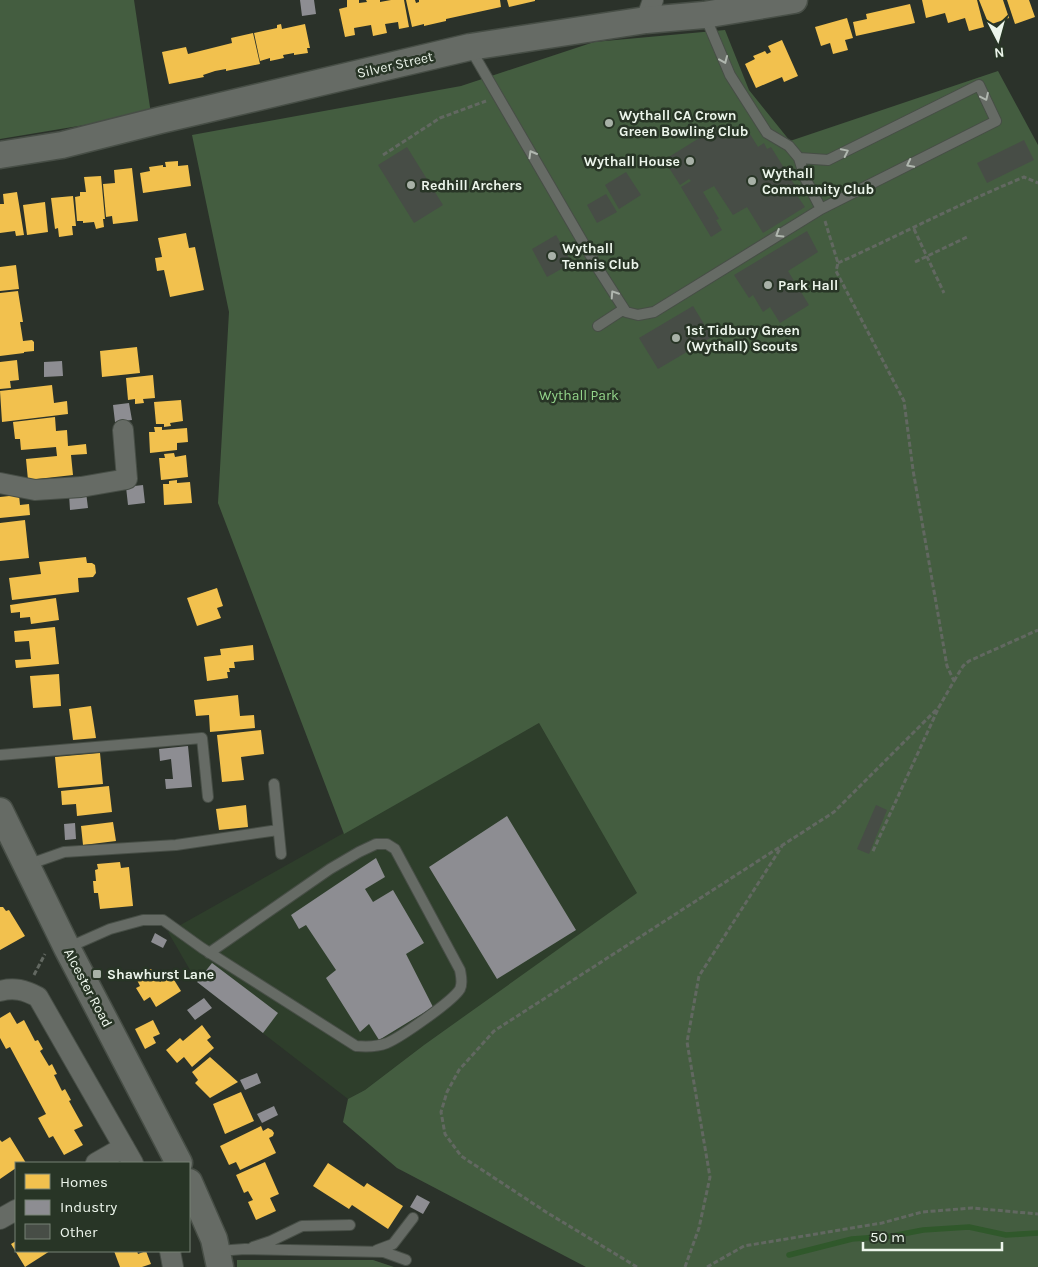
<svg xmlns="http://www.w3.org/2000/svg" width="1038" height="1267" font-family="Karla,sans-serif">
<rect width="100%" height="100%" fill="#2b322a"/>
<!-- built -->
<path fill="#2e3e2b" d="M539,723L638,893L424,1045L365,1090L348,1099L197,982L168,932Z"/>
<!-- green -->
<path fill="#445d40" d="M0,0H134L151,114L0,139Z
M725,30L749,90L790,141L998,71L1038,145V1267H586L397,1168L343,1122L348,1099L365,1090L424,1045L637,893L539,723L344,834L218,503L229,312L192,135L461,86L594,42Z
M237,1260H373L394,1267H237Z"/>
<!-- homes -->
<path fill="#f2c14e" d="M347,0H359V3L367,2L366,0H380V2L391,0H404L409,27L399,29L398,22L385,24L387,33L373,36L371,25L354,28L355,35L345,37L339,9L347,7Z
M406,0H415L416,3L419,2V0H500L501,7L446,19V21L424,26V24L412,27Z
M507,0H535V1L509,7Z
M922,0H977L984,27L969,31L965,18L948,23L945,13L926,18Z
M979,0H1003L1009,18L989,25Z
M1007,0H1029L1035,17L1015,24Z
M910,4L915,23L856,36L853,22L867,19L866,14Z
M847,18L853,38L845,40L848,50L833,54L830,43L821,46L815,27Z
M281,24L282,29L305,24L310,48H307L308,53L294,55V53L283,55L284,58L270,61V58L260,61L254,33L277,28V25Z
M253,33L260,64L226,71V69L215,71L203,75L204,77L169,84L162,52L186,47L188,54L232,43L231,38Z
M782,40L798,76L784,82L782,77L756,88L745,64L755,59L753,56L765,51L767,54L771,52L768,46Z
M178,161V166L188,165L191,186L143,193L140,173L150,171L149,167L163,165V167H166L165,162Z
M132,168L138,221L113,224L112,216L106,217L103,184L115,183L114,170Z
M101,176L105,219H103L104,227L96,229L94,222L83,223V221H77L75,197L80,196V192H86L84,177Z
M17,192L24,235L16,236L15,231L0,233V204H4L3,194Z
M73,196L76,226H72L73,235L59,237L58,228L55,229L51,198Z
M45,202L48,232L27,235L23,205Z
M186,233L189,248L195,247L204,290L170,297L164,270L157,271L155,258L162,257L158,238Z
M16,265L19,289L0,291V267Z
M18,291L23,322H20L23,341L32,340L34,342V351L24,352V353L0,356V293Z
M137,347L140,373L102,377L100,351Z
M17,360L19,380L10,381L11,388L0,389V362Z
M153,375L155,398L143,399L144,403L135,404V399L128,400L126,378Z
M52,385L54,403L67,401L68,414L2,422L0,391Z
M181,400L183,421L170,423L171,426L164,427V424H156L154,402Z
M55,417L56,431L67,430L68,446L86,444L87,454L71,455L73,475L28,480L26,459L57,456L56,447L21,450L20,439H15L13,422Z
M154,427H162V430L187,428L188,442L177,443V450L150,453L149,432H155Z
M174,453L175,457L186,455L188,477L161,480L159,458H165L164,454Z
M177,480V483L190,482L192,503L164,505L163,484H169V481Z
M19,495L20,505L29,504L30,515L0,518V497Z
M25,520L29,558L0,561V523Z
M86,557L87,563H92L95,565L96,573L93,577L78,578L79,592L12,600L9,578L41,574L39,562Z
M217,588L223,606L217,608L221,618L197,626L187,598Z
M56,598L59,620L31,624L30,617L20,618V612L11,613L10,605Z
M55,627L59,664L16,668L15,660L31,659L29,641L15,642L14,631Z
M253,645L254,660L234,662L235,668H229L230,672H227L228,678L207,681L204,657L221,655L220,649Z
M59,674L61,706L33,708L30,676Z
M238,695L240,716L254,715L255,728L210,732L209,715L196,716L194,700Z
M91,706L96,738L73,740L69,709Z
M261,730L264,754L241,757L244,780L222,782L217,735Z
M100,753L103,784L58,788L55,757Z
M109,786L112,812L77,816L76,804L62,805L61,791Z
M246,805L248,827L219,830L216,809Z
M113,822L116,841L83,845L81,826Z
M120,862L121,868L129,867L133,906L100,909L98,893H94L93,881H96L95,870L98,869L97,864Z
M0,907H3L6,911L9,910L25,936L0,950Z
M151,969L160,982L171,975L181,991L156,1007L150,997L144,1001L136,988L140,986L136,978Z
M10,1012L17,1024L24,1020L35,1041L38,1040L43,1049L40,1051L49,1066L52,1064L57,1074L54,1075L62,1091L65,1089L71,1100L69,1101L83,1126L74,1130L83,1145L64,1155L53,1136L49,1138L38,1118L46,1114L10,1047L6,1049L0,1038V1018Z
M153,1020L160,1034L153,1037L156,1043L145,1049L135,1029Z
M202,1025L211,1037L207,1040L214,1048L192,1067L184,1057L177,1063L166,1050L180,1038L183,1041Z
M210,1057L238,1082L210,1098L195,1083L198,1080L192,1072Z
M241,1092L254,1121L225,1134L213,1104Z
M261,1126L263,1131L268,1128L272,1130L274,1133L273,1136L269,1138L276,1153L240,1170L236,1162L229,1165L220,1146Z
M10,1137L26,1163H16V1168L0,1179V1140L2,1142Z
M265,1162L279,1194L270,1198L276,1211L256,1220L248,1202L253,1200L248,1191L244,1193L236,1175Z
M328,1163L364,1187L367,1183L403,1206L388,1229L352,1205L349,1209L313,1186Z
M16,1241V1251H50L25,1267L11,1244Z
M114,1251H137L138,1254L146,1251L151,1264L142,1267H120Z"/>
<!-- industry -->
<path fill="#8d8d92" d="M300,0H314L316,14L302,16Z
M62,361L63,376L44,377V362Z
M129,403L132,420L115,422L113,405Z
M143,485L145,503L128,505L126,487Z
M86,492L88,508L70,510L69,494Z
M188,746L192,787L166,789L165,779H173L171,759L160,761L159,749Z
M507,816L576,930L497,979L429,867Z
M75,823L76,839L65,840L64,824Z
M376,858L385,877L365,889L373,902L393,890L424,943L406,954L433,1007L379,1040L369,1024L360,1032L326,978L336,970L306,925L299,929L291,915Z
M155,933L167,940L163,948L151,942Z
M212,963L278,1013L263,1033L197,982Z
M204,998L212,1008L195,1020L187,1010Z
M257,1073L261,1083L245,1090L240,1080Z
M274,1106L278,1115L262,1123L257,1114Z
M417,1195L430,1202L423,1214L410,1207Z"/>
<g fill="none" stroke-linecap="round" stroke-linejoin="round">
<!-- stream -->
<path stroke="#30582b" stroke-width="5.5" d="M789,1255L852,1239L892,1236L923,1230L969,1227L1006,1235L1038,1233"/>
</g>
<!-- building -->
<path fill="#474d46" d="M745,126L758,147L764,143L767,149L771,147L799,192L796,194L805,207L763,233L747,207L733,215L714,186L703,192L719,219L716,220L722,230L711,237L681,187L691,181L689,179L680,185L664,160L717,127L724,139Z
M1024,140L1034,160L987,183L977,163Z
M407,147L443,205L414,223L378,165Z
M626,172L641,195L619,209L605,185Z
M606,194L617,212L597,223L587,205Z
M807,231L818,252L788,271L809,305L780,323L770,307L763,312L753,295L749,298L734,275Z
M556,235L572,263L547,277L532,249Z
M693,306L712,337L658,369L639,338Z
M876,805L887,810L869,854L857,849Z"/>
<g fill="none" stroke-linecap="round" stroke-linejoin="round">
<defs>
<path id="service" d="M705,16L730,75L767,133L789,146L799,158L805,178L821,209
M470,48L599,270L626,312L638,315L654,312L821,209L996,121L979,85L828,160L799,158
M598,326L624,309
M0,755L202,738L208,797
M274,784L281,854
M27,865L64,852L176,845L278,830
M67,948L110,929L143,920H163L202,948L356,1046C367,1047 377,1047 387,1043C401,1037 453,1001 460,989C463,983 461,976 460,970L395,849L387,844H376L359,852L330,869L209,953
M253,1247L271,1241L302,1226L350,1225
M377,1250L393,1244L413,1218
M218,1251L245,1249L384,1252L406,1260"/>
<path id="minor" d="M646,20L653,0
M0,483L35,490L81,487L127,479L123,430
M0,991C14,987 25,990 38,997L133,1163
M96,1163L124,1147
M0,1219L16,1210
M170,1251L173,1267"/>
<path id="tertiary" d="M0,155L62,145L161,120L470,47L646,20L704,15L794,0
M0,811L67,948L179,1163
M189,1182L214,1239L220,1267"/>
</defs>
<!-- service casing -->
<use href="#service" stroke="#474e46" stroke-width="12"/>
<!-- minor casing -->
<use href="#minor" stroke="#474e46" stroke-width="22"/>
<!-- tertiary casing -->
<use href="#tertiary" stroke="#474e46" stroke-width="29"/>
<!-- path -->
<path stroke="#626861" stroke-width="3" stroke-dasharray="5 2.5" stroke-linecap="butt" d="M383,155L440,118L486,101
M825,221L838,263L836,271L904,401L913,470L947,666L954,681L939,707L873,851
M914,229L944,293
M915,262L967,237
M838,263C900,235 961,203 1024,177L1038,183
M954,681L963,666L969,661L1038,630
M34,975L45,954
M637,1267L546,1212L461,1156L445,1134L441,1112L447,1092L459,1070L494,1031L834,812L939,707
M685,1267L699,1228L710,1177L687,1042L699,976L782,846
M707,1267L744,1246L882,1223L922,1212L972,1208L1038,1214"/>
<!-- service -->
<use href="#service" stroke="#666b65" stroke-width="10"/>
<!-- minor -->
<use href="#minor" stroke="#666b65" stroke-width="20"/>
<!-- tertiary -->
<use href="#tertiary" stroke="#666b65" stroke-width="26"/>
</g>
<!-- one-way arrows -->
<defs><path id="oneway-chevron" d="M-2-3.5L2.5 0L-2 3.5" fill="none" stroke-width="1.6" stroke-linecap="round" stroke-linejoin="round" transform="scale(1.25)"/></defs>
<g stroke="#b0b7af">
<use href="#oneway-chevron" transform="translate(724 60) rotate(67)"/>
<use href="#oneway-chevron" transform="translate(985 97) rotate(65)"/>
<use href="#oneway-chevron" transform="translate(845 152) rotate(-26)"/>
<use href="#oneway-chevron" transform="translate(532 154) rotate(-120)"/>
<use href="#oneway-chevron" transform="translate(910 164) rotate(153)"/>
<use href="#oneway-chevron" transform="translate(779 234) rotate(148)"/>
<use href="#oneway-chevron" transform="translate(614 294) rotate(-123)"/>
</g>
<!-- markers -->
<g fill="#a8b1a7" stroke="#283526" stroke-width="2">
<circle cx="609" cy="123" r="5"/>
<circle cx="690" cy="161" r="5"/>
<circle cx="752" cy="181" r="5"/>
<circle cx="411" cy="185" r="5"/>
<circle cx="552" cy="256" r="5"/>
<circle cx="768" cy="285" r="5"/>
<circle cx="676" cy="338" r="5"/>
<rect x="92" y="969" width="10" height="10" rx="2.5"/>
</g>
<g text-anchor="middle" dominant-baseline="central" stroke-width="5" stroke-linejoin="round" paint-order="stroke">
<!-- street labels -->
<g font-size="14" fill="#ecf5eb" stroke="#283526">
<text transform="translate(395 65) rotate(-13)">Silver Street</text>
<text transform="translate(88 988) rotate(62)">Alcester Road</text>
</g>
<!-- poi labels -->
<g font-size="14" font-weight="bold" fill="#ecf5eb" stroke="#283526" text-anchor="start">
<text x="619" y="115">Wythall CA Crown<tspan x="619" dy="16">Green Bowling Club</tspan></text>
<text x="680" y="161" text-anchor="end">Wythall House</text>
<text x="762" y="173">Wythall<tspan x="762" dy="16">Community Club</tspan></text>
<text x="421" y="185">Redhill Archers</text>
<text x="562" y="248">Wythall<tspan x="562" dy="16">Tennis Club</tspan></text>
<text x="778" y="285">Park Hall</text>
<text x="686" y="330">1st Tidbury Green<tspan x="686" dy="16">(Wythall) Scouts</tspan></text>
<text x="107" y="974">Shawhurst Lane</text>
</g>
<!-- park labels -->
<g font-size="14" fill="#93d48a" stroke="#283526">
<text x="579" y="395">Wythall Park</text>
</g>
</g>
<!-- legend -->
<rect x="15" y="1162" width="175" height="90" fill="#283526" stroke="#768275"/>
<rect x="25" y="1174" width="25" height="15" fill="#f2c14e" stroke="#768275"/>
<text x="60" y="1187" font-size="15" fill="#ecf5eb">Homes</text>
<rect x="25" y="1200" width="25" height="15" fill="#8d8d92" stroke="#768275"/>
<text x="60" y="1212" font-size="15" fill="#ecf5eb">Industry</text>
<rect x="25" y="1224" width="25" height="15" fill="#474d46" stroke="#768275"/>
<text x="60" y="1237" font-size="15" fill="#ecf5eb">Other</text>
<!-- north arrow -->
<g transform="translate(998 40) rotate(174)" stroke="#283526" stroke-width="4" paint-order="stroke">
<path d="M0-4L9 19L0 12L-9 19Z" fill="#ecf5eb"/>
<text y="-8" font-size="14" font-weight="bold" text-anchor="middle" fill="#ecf5eb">N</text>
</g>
<!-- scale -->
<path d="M863 1242v8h139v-8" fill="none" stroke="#ecf5eb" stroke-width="2.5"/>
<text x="870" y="1242" font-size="15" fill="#ecf5eb" stroke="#283526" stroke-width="4" paint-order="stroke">50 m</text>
</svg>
